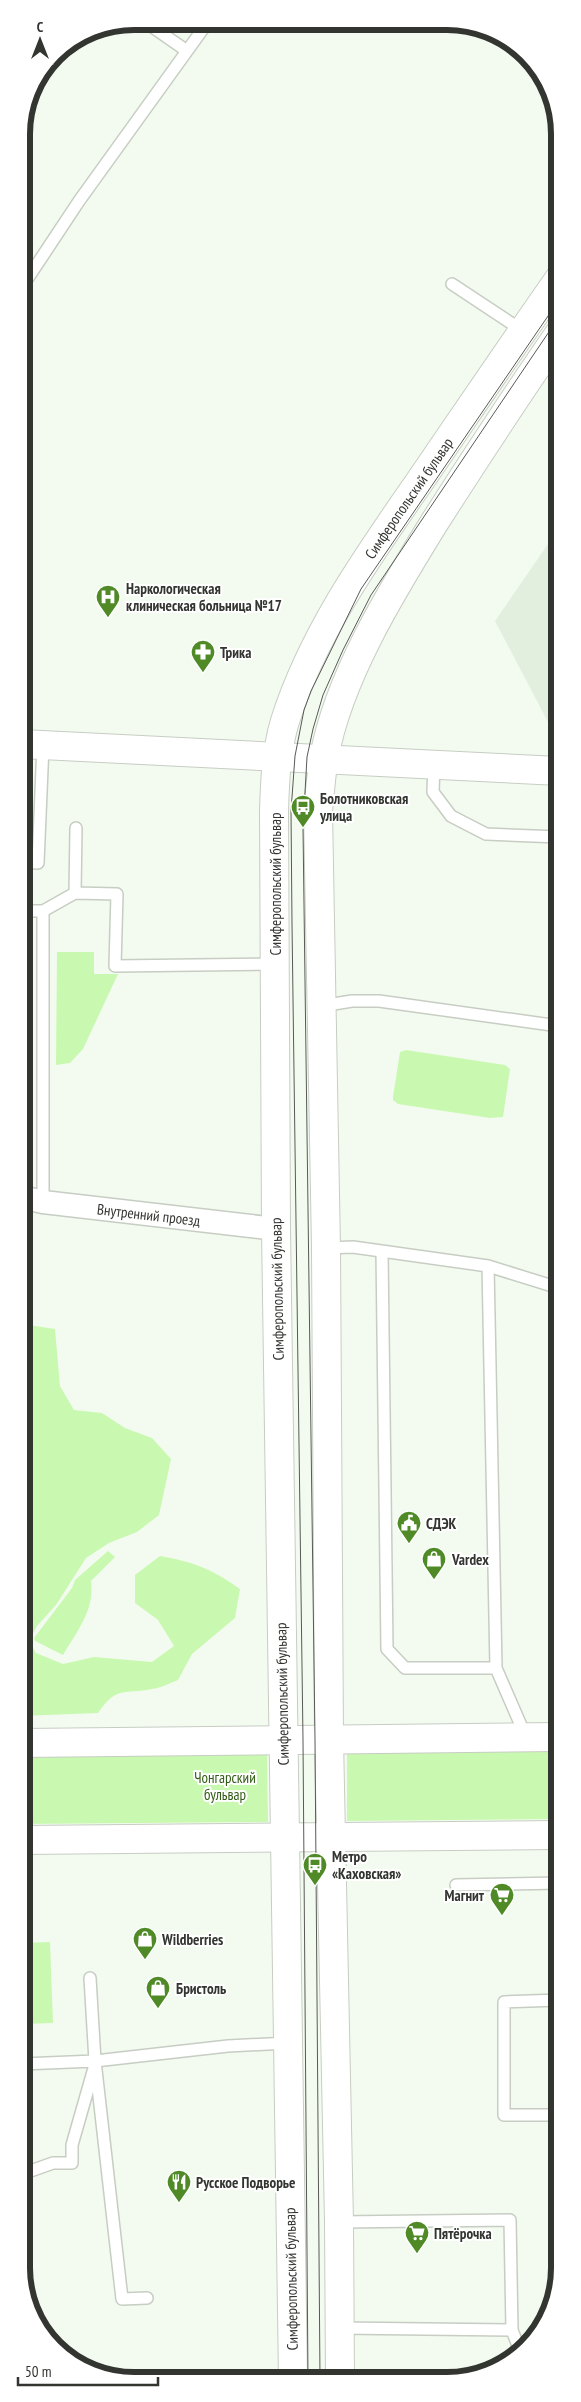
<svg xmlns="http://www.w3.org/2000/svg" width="581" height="2402" font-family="'PT Sans Narrow',sans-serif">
<rect width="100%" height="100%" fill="#f3fbf0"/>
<!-- built -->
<path fill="#e3efde" d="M559,528V726H550L495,621Z"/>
<!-- green -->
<path fill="#c9f9b0" d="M57,952H94V974H118L83,1049L70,1063L56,1065Z
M406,1050L505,1065L510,1069L503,1117L490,1118L398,1104L393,1100V1097L400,1052Z
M22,1324L55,1329L60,1386L74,1410L102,1413L125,1428L152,1438L171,1459L159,1515L137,1532L109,1543L86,1558L56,1605L37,1626L29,1641L36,1653L63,1664L94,1657L152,1662L174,1646L158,1620L135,1603V1575L160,1556C194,1562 212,1569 240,1589L235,1618L192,1654L178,1680C170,1683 161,1688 152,1689C124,1695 117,1685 98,1713L22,1716V1500L30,1499L25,1385H22Z
M108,1551L115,1557L91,1581C95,1610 77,1631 63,1655L35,1641L34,1638L72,1588L75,1580Z
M559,1746V1819L347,1821V1747Z
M267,1749L268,1822L22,1824V1751Z
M50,1942L53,2023L25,2024L23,1943Z"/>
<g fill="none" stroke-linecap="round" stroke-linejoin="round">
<defs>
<path id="lane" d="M144,21L187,51L208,22
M452,284L523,331
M22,287L79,201L187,51
M434,764L433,792L451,816L486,834L559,837
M76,828L75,893L117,894L115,966L275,964
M22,862L38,863L43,745
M22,911H43V1202
M43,911L75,893
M321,1006L352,1001H379L559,1026
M326,1248L353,1247L488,1266L496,1668L526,1737
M382,1251L387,1649L405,1668H496
M488,1266L559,1288
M456,1885L559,1883
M90,1978L95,2061L122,2299L147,2298
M559,2000L504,2002V2115H559
M22,2064L95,2061L228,2046L288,2043
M22,2174L53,2163H72V2145L94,2068
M339,2222L510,2220L512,2330L520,2351
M339,2328L512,2330"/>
<g id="street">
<path id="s1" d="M22,1197L43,1202L276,1229"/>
</g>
<g id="secondary">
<path d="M22,744L559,771"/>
<path d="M22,1743L559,1737"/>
<path d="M22,1840L559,1835"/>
<path id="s2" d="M293,2379L276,1229L274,811C275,780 276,751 285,721C313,633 368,556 420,481C466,414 512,346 559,279"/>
<path d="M340,2379L339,2222L329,1739L326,1248L318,811C320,793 321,775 324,758C338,678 392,591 434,523C475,459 516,396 559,334"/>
</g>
</defs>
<!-- lane casing -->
<use href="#lane" stroke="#c7cdc3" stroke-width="14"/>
<!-- street casing -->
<use href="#street" stroke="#c7cdc3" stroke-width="25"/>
<!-- secondary casing -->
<use href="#secondary" stroke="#c7cdc3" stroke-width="30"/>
<!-- lane -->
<use href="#lane" stroke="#fff" stroke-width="11"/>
<!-- street -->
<use href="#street" stroke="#fff" stroke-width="22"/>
<!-- secondary -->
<use href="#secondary" stroke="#fff" stroke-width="28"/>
<!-- tram -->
<path stroke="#575a55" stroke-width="1" d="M308,2379L303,1740L292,924L291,811L295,756L304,710L311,691L361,589L559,300
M320,2379L315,1740L303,828L307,757L313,729L323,695L343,650L371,595L559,317"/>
</g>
<!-- icons -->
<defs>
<symbol id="hospital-pin" viewBox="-11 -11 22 30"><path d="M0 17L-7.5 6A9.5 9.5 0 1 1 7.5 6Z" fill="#508a27" stroke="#fff"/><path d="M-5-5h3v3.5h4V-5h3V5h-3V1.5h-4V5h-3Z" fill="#fff"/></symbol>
<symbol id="pharmacy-pin" viewBox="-11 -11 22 30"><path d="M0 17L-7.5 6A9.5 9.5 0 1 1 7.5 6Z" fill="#508a27" stroke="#fff"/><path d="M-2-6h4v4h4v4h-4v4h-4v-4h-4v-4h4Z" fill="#fff"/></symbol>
<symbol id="bus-pin" viewBox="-11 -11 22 30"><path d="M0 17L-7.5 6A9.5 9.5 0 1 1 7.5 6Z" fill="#508a27" stroke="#fff"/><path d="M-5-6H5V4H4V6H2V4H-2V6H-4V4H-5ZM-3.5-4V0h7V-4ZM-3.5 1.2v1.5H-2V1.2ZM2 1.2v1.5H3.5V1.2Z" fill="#fff"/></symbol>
<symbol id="civic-pin" viewBox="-11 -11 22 30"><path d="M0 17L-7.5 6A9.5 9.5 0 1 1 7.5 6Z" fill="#508a27" stroke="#fff"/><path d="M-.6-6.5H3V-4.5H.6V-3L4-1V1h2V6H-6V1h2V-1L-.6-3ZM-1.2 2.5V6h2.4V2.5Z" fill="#fff"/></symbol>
<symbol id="shop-pin" viewBox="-11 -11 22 30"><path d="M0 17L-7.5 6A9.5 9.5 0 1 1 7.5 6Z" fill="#508a27" stroke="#fff"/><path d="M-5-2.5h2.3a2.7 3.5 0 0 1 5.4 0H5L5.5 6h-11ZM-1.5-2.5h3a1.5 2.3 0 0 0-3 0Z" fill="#fff"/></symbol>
<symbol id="supermarket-pin" viewBox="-11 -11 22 30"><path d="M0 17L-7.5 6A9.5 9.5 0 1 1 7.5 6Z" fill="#508a27" stroke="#fff"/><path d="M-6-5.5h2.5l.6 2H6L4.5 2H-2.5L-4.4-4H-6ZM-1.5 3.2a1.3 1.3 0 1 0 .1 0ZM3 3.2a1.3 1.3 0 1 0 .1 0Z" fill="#fff"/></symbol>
<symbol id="restaurant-pin" viewBox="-11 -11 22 30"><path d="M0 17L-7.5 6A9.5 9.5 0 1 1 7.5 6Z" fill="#508a27" stroke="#fff"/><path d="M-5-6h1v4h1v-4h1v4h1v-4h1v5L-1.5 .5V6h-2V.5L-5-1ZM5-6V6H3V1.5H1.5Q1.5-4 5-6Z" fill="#fff"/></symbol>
</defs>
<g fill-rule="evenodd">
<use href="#hospital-pin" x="94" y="583" width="28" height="38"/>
<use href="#pharmacy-pin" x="189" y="638" width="28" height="38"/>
<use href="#bus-pin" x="289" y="793" width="28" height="38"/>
<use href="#civic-pin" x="395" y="1509" width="28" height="38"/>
<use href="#shop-pin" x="420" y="1545" width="28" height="38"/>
<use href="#bus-pin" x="301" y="1851" width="28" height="38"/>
<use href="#supermarket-pin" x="488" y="1881" width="28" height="38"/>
<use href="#shop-pin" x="131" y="1925" width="28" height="38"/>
<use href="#shop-pin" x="144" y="1974" width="28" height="38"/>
<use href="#restaurant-pin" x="165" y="2168" width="28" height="38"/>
<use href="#supermarket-pin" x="403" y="2219" width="28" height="38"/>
</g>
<g text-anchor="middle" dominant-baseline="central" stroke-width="4" stroke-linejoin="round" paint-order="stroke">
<!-- street labels -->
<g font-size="15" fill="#333531" stroke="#fff">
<text stroke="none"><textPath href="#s2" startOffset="1915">Симферопольский бульвар</textPath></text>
<text transform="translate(275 884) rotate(-90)">Симферопольский бульвар</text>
<text stroke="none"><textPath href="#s1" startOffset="128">Внутренний проезд</textPath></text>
<text transform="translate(277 1289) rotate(-91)">Симферопольский бульвар</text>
<text transform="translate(282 1694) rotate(-91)">Симферопольский бульвар</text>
<text transform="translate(291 2279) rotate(-91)">Симферопольский бульвар</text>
</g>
<!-- poi labels -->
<g font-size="15" font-weight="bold" fill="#333531" stroke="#fff" text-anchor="start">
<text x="126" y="588">Наркологическая<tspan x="126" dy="17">клиническая больница №17</tspan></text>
<text x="220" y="652">Трика</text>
<text x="320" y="798">Болотниковская<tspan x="320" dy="17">улица</tspan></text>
<text x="426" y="1523">СДЭК</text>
<text x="452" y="1559">Vardex</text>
<text x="332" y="1856">Метро<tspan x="332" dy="17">«Каховская»</tspan></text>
<text x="484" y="1895" text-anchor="end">Магнит</text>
<text x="162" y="1939">Wildberries</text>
<text x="176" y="1988">Бристоль</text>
<text x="196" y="2182">Русское Подворье</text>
<text x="434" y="2233">Пятёрочка</text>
</g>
<!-- park labels -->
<g font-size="15" fill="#325c15" stroke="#fff">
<text x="225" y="1777">Чонгарский<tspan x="225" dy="17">бульвар</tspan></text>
</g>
</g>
<!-- crop -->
<path d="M0 0H581V2402H0ZM134 30H447A104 104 0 0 1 551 134V2268A104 104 0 0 1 447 2372H134A104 104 0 0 1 30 2268V134A104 104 0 0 1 134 30Z" fill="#fff" fill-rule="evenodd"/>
<path fill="none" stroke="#333531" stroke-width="6" d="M134 30H447A104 104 0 0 1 551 134V2268A104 104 0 0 1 447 2372H134A104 104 0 0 1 30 2268V134A104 104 0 0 1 134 30Z"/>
<!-- north arrow -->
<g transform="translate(40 40)" stroke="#ffffff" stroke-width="4" paint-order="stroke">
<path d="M0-4L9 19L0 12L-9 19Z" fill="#333531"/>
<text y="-8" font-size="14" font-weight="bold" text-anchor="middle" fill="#333531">С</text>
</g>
<!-- scale -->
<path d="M18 2377v8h140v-8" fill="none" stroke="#333531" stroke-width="2.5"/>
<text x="25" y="2377" font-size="15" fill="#333531" stroke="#ffffff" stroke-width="4" paint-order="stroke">50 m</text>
</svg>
